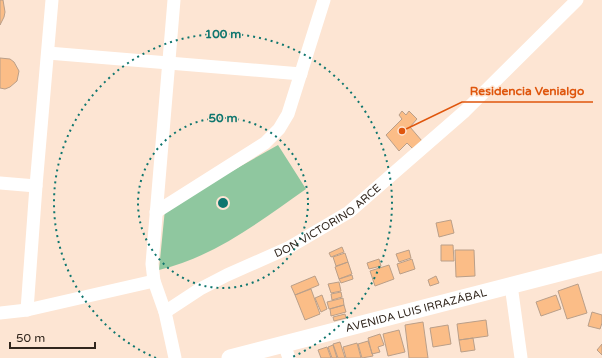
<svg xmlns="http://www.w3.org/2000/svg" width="602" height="358" font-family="'Varela Round',sans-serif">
<rect width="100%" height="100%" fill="#fde5d3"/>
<!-- green -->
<path fill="#8fc79f" d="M278,145L306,189C259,222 216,256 159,270L165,209Z"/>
<!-- building -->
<path fill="#fbbd87" stroke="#ba9f89" d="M0,0H3L5,12L4,17L0,25Z
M0,58L10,59L14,62L19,71L17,81L10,87L5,89L0,88Z
M402,111L406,115L409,111L417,119L410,127L422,141L413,149L407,143L399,151L386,135L402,119L399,115Z
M451,220L454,233L439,237L436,223Z
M441,245H453L454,261H441Z
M342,247L344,252L331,257L329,253Z
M409,250L411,258L399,262L396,254Z
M455,250H474L475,276L456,277Z
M345,253L348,262L336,266L333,257Z
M379,259L381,266L369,269L367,263Z
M412,259L415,269L400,274L397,264Z
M348,262L352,274L339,279L335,267Z
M389,265L394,279L375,286L370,271Z
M352,275L353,279L341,283L339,279Z
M315,276L319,285L295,295L291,286Z
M436,276L439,283L430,286L428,280Z
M339,282L341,291L331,293L328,284Z
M578,284L587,313L567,319L558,291Z
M311,289L320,314L305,320L295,295Z
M341,292L342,297L332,300L331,294Z
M322,295L327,309L321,312L315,298Z
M556,295L561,309L541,316L536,302Z
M343,298L344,305L329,309L327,302Z
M344,305L346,312L331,316L330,309Z
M592,312L602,315V323L600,329L588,326Z
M345,314L346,318L334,321L333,317Z
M486,320L488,336L459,340L457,324Z
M423,322L428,358H409L405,325Z
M448,325L451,344L433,347L430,328Z
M399,330L405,352L388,356L383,334Z
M380,334L384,345L378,347L380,352L372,354L368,338Z
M473,338L475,350L461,352L459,340Z
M368,341L373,356L362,358L358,344Z
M340,342L345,358H338L333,344Z
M357,343L361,358H346L343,347Z
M602,344V355L597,350Z
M333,345L337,358H332L328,347Z
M327,347L331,358H321L318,350Z"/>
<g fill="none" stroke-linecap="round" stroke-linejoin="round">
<!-- minor -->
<g stroke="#fff" stroke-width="13">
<path d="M174,0L152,264L154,281L165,312L175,358"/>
<path d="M48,53L301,74"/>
<path d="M0,183L36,186"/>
<path d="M156,212L265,143L279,129L288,114L324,0"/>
<path d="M511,285L521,358"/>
<path d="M27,310L36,186L52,0"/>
<path id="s1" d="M165,312L200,289L227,275L288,248L349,212L465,111L577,0"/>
<path d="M0,313L27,310L154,281"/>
<path d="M284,344L289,358"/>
</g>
<!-- major -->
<path stroke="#fff" stroke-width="17" id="s2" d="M230,358L602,262"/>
</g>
<!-- distance rings -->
<g fill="none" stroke="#0f766e" stroke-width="2" stroke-dasharray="2 4">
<circle cx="223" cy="203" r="85"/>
<path d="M156 358A169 169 0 1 1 290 358"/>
</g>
<g text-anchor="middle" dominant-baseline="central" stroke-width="3" stroke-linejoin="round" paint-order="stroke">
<!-- street labels -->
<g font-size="11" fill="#31261d" stroke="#fde5d3">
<text stroke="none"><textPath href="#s1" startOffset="187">DON VICTORINO ARCE</textPath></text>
<text stroke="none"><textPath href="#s2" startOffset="192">AVENIDA LUIS IRRAZÁBAL</textPath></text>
</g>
</g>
<circle cx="223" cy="203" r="6" fill="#0f766e" stroke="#fde5d3" stroke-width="2"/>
<g font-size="12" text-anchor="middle" font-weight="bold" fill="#0f766e" stroke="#fde5d3" stroke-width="3" stroke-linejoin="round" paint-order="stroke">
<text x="223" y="38">100 m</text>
<text x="223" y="122">50 m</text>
</g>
<!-- callouts -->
<path fill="none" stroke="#df560d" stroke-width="1.5" d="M402 131L462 102H593"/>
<circle fill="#df560d" stroke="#fde5d3" stroke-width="1.5" cx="402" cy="131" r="4"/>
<g font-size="12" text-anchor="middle" font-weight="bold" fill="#df560d" stroke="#fde5d3" stroke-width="3" stroke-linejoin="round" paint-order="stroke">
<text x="527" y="95">Residencia Venialgo</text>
</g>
<!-- scale -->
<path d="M10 342v6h85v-6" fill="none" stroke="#31261d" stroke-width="2"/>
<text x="16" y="342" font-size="12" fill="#31261d" stroke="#fde5d3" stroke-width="3" paint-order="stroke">50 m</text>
</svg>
